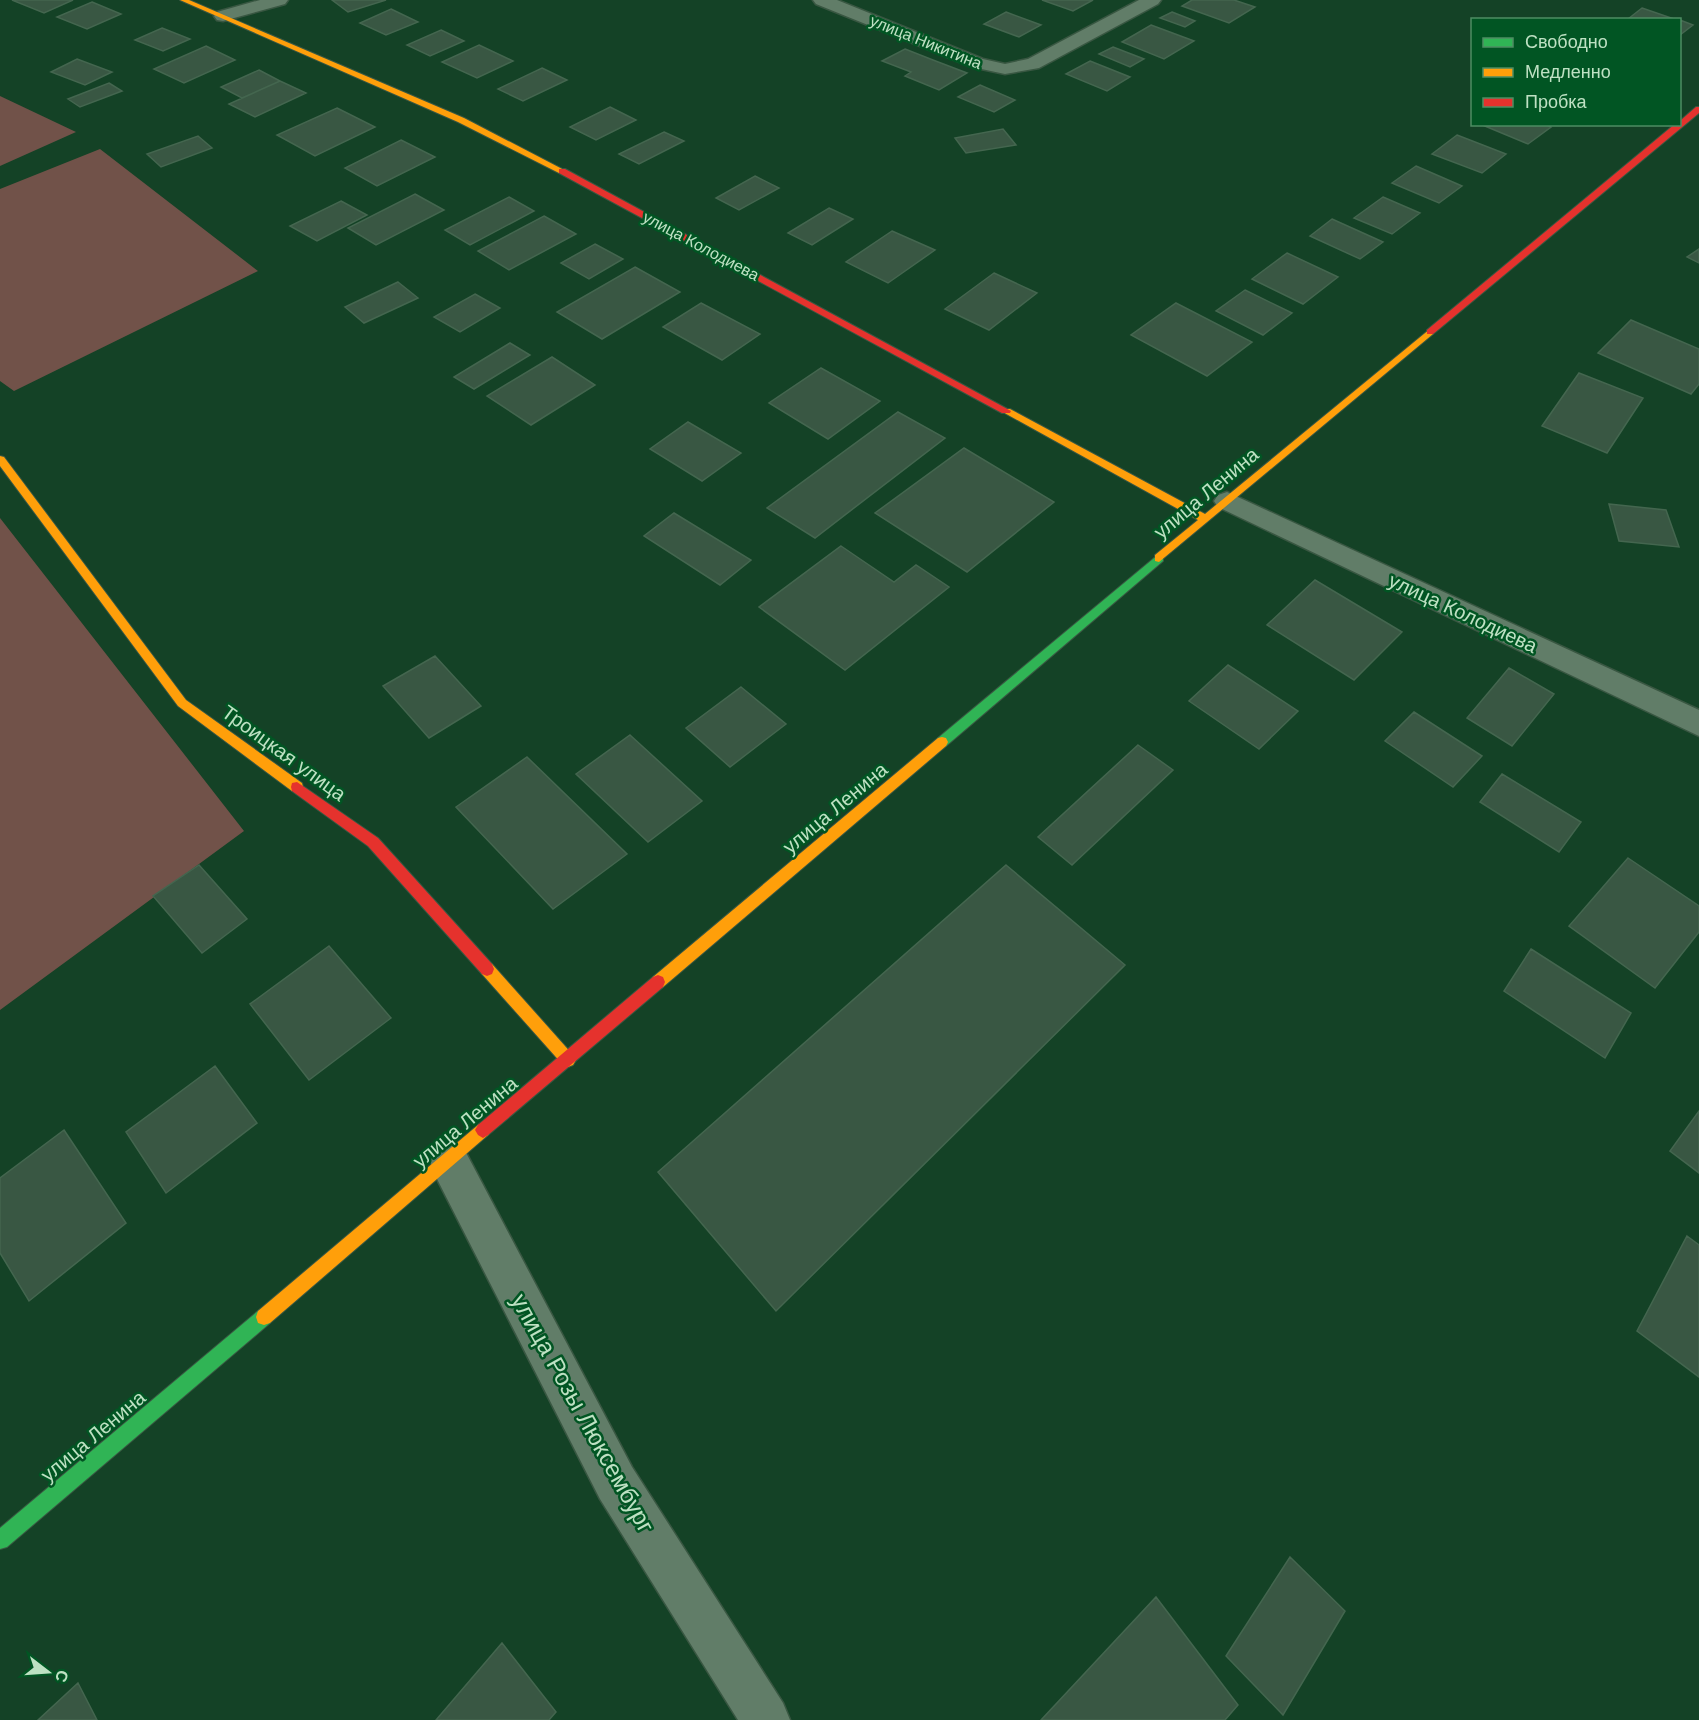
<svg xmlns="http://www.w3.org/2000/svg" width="1699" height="1720" font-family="Helvetica,sans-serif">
<rect width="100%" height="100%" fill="#144226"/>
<!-- green -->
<path fill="#715249" d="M0,96L76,132L0,166Z
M100,149L258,271L14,391L0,381V189Z
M0,518L244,831L0,1010Z"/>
<!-- building -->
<path fill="#395743" stroke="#44664f" stroke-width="1.5" d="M12,0H73L44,13Z
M332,0H386L348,12Z
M1042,0H1093L1073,11Z
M1192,0H1234L1255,7L1229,23L1182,6Z
M92,2L121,14L87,29L57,17Z
M1642,8L1677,20L1628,19Z
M391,9L418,22L386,35L360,23Z
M1006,12L1041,25L1019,37L984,24Z
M1172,12L1195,21L1185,27L1160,18Z
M1680,20L1693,25L1680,35Z
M1151,25L1194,41L1164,59L1122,42Z
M162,28L190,39L163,51L135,40Z
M441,30L464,41L430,56L407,45Z
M479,45L513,61L477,78L442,62Z
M206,46L235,60L184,83L154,69Z
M1113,47L1144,59L1130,67L1099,54Z
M905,49L933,60L967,73L939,90L905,76L911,72L882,61Z
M77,59L112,72L85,85L51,72Z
M1090,61L1130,77L1107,91L1066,74Z
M542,68L567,80L523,101L498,89Z
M259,70L280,81L242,98L221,87Z
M280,81L306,93L255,117L229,104Z
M109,83L122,91L80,107L68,99Z
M980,85L1015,100L994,112L958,97Z
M610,107L636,120L596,140L570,127Z
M337,108L375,127L315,156L277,135Z
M1480,124H1545L1551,127L1528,144Z
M1003,129L1016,145L966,153L955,138Z
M664,132L684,141L639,164L619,154Z
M1457,135L1506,154L1482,173L1432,154Z
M198,136L212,148L161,167L147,154Z
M401,140L435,157L377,186L345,168Z
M1416,166L1462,186L1439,203L1392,183Z
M755,176L779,188L739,210L716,198Z
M415,194L444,210L376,245L348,228Z
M509,197L534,211L470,245L445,230Z
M1383,197L1420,213L1392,234L1354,218Z
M341,201L367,215L317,241L290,226Z
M829,208L853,219L812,245L788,233Z
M544,216L576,234L509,270L478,251Z
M1332,219L1383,242L1360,259L1310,236Z
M892,231L935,250L888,283L846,262Z
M595,244L623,259L589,279L561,263Z
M1699,249V263L1687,257Z
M1287,253L1338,277L1303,304L1252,279Z
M635,267L680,292L602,339L557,312Z
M994,273L1037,293L989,330L945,309Z
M398,282L418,298L364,323L345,307Z
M1245,290L1292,313L1263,335L1216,311Z
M475,294L500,308L460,332L434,317Z
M701,303L760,334L722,360L663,327Z
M1176,303L1252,342L1207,376L1131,335Z
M1631,320L1699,349V384L1691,394L1598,353Z
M510,343L530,355L474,389L454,377Z
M552,357L595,385L531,425L487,396Z
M821,368L880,401L828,439L769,403Z
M1579,373L1643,398L1607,453L1542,426Z
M898,412L945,438L815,538L767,508Z
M688,422L741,453L702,481L650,449Z
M964,448L1054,502L967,572L875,513Z
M1609,504L1666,510L1679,547L1619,541Z
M674,513L751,560L720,585L644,536Z
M841,546L894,582L916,565L949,587L845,670L759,607Z
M1315,580L1402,632L1354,680L1267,625Z
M435,656L481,706L429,738L383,686Z
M1228,665L1298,711L1259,749L1189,701Z
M1509,668L1554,694L1512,746L1467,718Z
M741,687L786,724L730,767L686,728Z
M1414,712L1482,756L1453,787L1385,741Z
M630,735L702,801L648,842L576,774Z
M1138,745L1173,770L1072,865L1038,837Z
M527,757L627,854L553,909L456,807Z
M1502,774L1581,822L1559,852L1480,802Z
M1628,858L1699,906V932L1655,988L1569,926Z
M199,865L247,919L202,953L153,896Z
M1006,865L1125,965L776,1311L658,1172Z
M329,946L391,1018L309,1080L250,1004Z
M1531,949L1631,1013L1605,1058L1504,991Z
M215,1066L257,1123L166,1193L126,1132Z
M1699,1111V1173L1670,1151Z
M64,1130L126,1223L29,1301L0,1253V1178Z
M1687,1236L1699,1245V1377L1637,1331Z
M1290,1557L1345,1611L1283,1715L1226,1656Z
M1156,1597L1238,1705L1225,1720H1041Z
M502,1643L556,1712L549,1720H436Z
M78,1683L97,1720H38Z"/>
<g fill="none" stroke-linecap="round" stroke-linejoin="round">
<defs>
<path id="street" d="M260,0H288L285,4L223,21L217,20L214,16L217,12Z
M813,0H837L983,59L1005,64L1028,59L1139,0H1161L1158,4L1039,68L1005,74L972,67L816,4Z
M1227,492L1699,710V736L1218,507L1214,501L1218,495Z
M449,1142L463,1147L632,1467L783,1703L790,1720H738L600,1499L435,1175L430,1161L435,1147Z"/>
<path id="fast" d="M1159,554L1163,555V561L946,746H938L936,742L938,738Z
M264,1309L270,1311L272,1317L270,1323L7,1547L0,1549V1528L258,1311Z"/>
<path id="slow" d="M180,0H189L464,118L566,171L559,173L458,122Z
M1430,329L1433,330V334L1159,562L1155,561V555L1198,520L1001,411L1002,409H1010L1205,514Z
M0,456L4,457L186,700L302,783L303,787L302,791H292L178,706L0,466Z
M942,737L946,738L948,742L946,746L663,987L658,989L653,987L651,982L653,977L938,738Z
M487,962L492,964L573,1055L576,1060L573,1065L568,1067L563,1065L482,974L480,969L482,964Z
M483,1122L488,1125L491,1130L488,1135L270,1323L264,1325L258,1323L256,1317L258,1311L478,1125Z"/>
<path id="jam" d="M1696,107H1699V113L1433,334H1427V330L1675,124H1680V121Z
M559,169H565L1011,411L1010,413H1002L559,173Z
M297,782L378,838L492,964L494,969L492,974L487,976L482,974L368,846L292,791L291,787L292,783Z
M658,975L663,977L665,982L663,987L488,1135L483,1138L478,1135L475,1130L478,1125L653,977Z"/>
</defs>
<!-- street casing -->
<use href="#street" stroke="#395742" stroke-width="3"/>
<!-- fast casing -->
<use href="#fast" stroke="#395742" stroke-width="2"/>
<!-- slow casing -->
<use href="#slow" stroke="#395742" stroke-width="2"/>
<!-- jam casing -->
<use href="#jam" stroke="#395742" stroke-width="2"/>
<!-- street -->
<use href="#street" fill="#617d68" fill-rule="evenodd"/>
<!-- fast -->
<use href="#fast" fill="#30b455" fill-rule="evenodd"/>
<!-- slow -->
<use href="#slow" fill="#ff9f0a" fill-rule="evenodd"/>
<!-- jam -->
<use href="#jam" fill="#e5322d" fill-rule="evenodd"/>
</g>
<g text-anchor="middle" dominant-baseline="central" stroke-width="5" stroke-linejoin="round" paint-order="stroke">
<!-- far-street labels -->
<g font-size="16" fill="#bee1c3" stroke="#015523">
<text transform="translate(926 42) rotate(22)">улица Никитина</text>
<text transform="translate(701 246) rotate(28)">улица Колодиева</text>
</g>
<!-- street labels -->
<g font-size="20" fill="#bee1c3" stroke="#015523">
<text transform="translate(1206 493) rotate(-40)">улица Ленина</text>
<text transform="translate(1463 613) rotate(25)">улица Колодиева</text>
<text transform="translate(284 753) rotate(36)">Троицкая улица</text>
<text transform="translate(835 808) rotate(-40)">улица Ленина</text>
<text transform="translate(465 1122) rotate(-40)">улица Ленина</text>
<text transform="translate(93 1436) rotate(-40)">улица Ленина</text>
</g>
<!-- near-street labels -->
<g font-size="24" fill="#bee1c3" stroke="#015523">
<text transform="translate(583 1413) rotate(61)">улица Розы Люксембург</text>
</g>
</g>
<!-- legend -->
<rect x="1471" y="18" width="210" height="108" fill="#015523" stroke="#4d8d63" stroke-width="1.5"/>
<rect x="1483" y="38" width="30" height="9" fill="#30b455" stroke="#4d8d63" stroke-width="1.5"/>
<text x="1525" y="48" font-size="18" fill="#bee1c3">Свободно</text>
<rect x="1483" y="68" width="30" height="9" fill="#ff9f0a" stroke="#4d8d63" stroke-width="1.5"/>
<text x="1525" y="78" font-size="18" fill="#bee1c3">Медленно</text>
<rect x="1483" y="98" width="30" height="9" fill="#e5322d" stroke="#4d8d63" stroke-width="1.5"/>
<text x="1525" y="108" font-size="18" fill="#bee1c3">Пробка</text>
<!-- north arrow -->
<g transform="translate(48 1672) rotate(107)" stroke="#015523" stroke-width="4.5" paint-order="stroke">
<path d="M0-4.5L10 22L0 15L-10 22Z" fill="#bee1c3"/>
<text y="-9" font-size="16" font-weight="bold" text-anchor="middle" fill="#bee1c3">С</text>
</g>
</svg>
